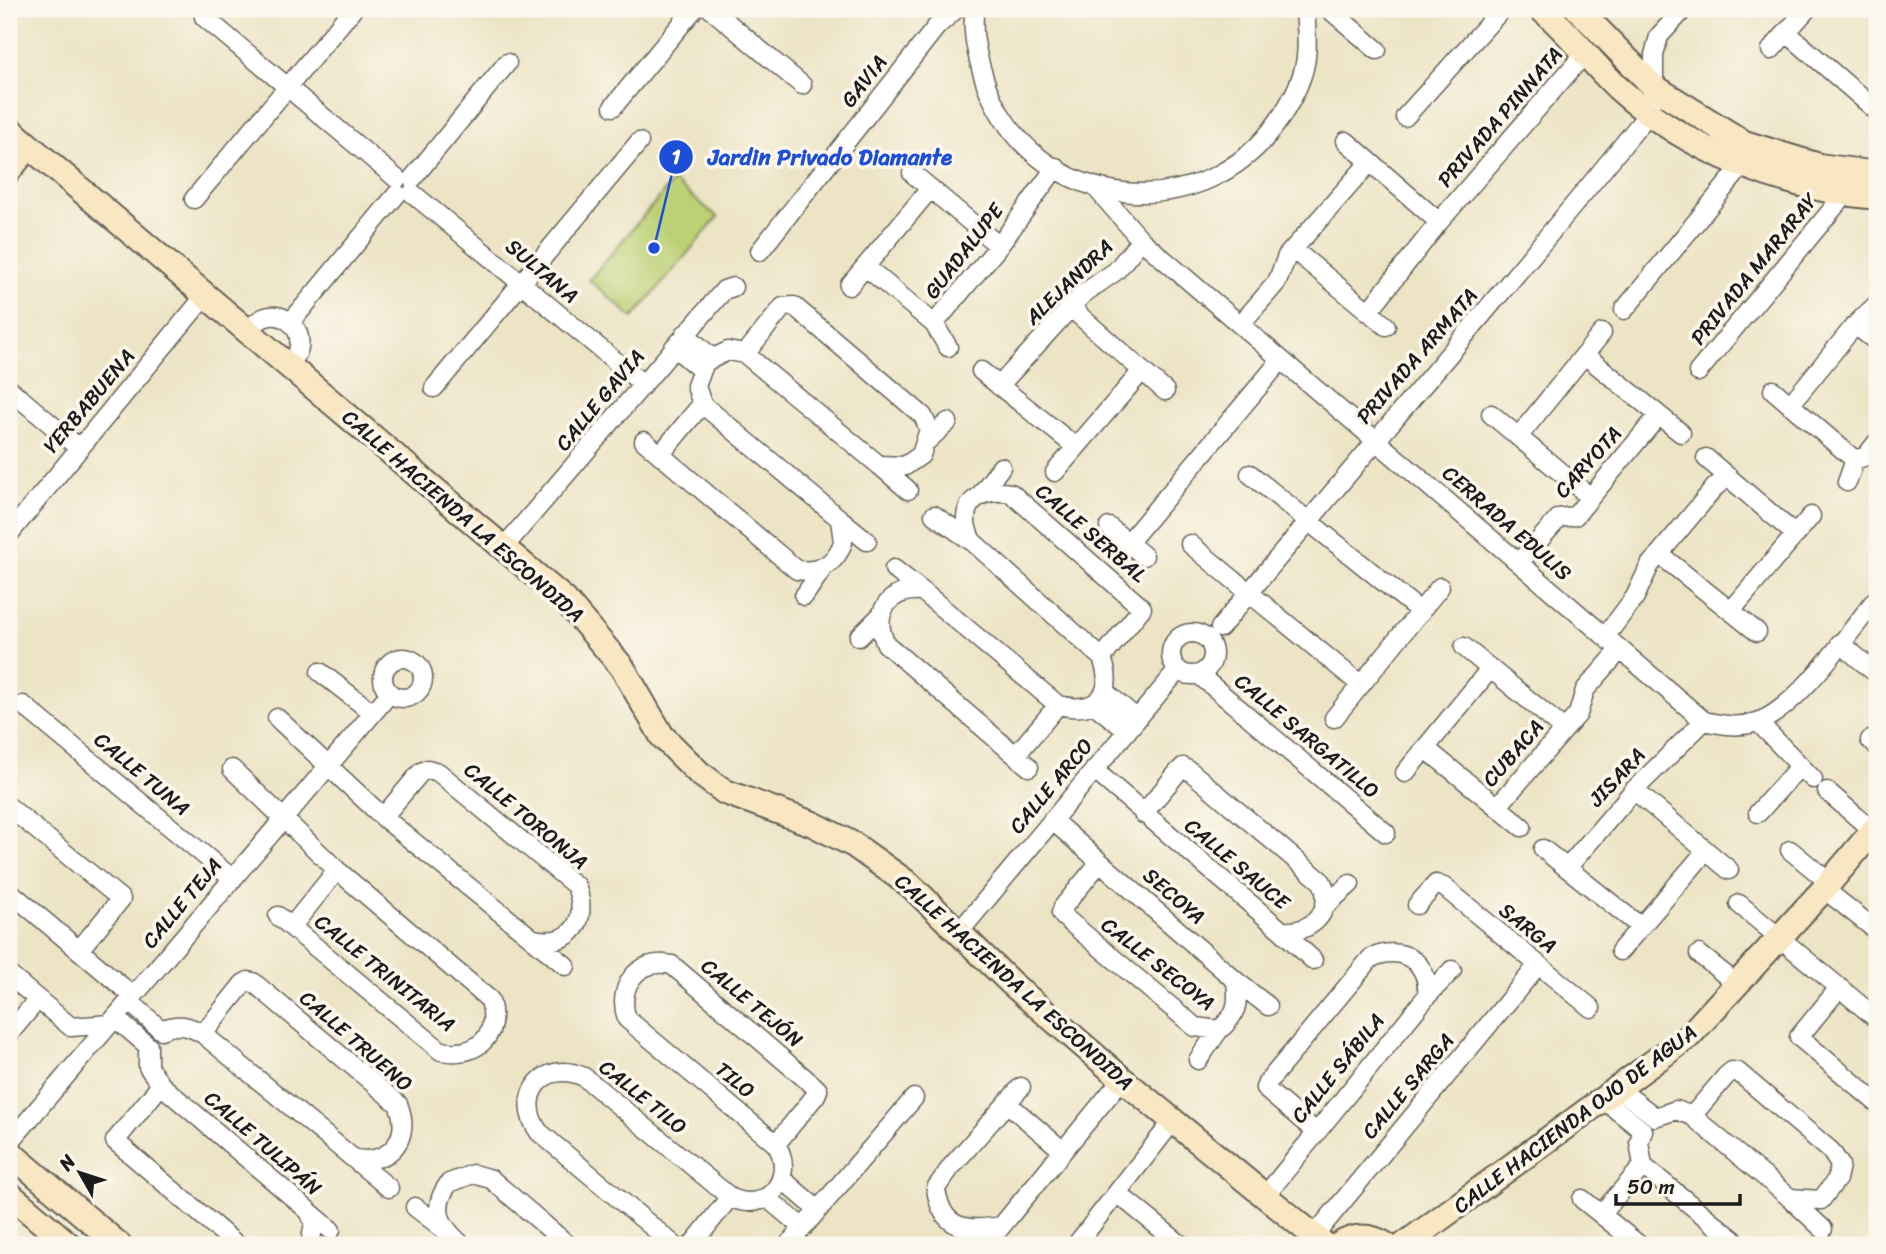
<svg xmlns="http://www.w3.org/2000/svg" width="1886" height="1254" font-family="Sriracha,sans-serif">
<rect width="100%" height="100%" fill="#fbf7ec"/>
<filter id="ink" filterUnits="userSpaceOnUse"><feTurbulence type="fractalNoise" baseFrequency=".0143" numOctaves="2"/><feDisplacementMap in="SourceGraphic" scale="14" xChannelSelector="R" yChannelSelector="G"/><feConvolveMatrix kernelMatrix="1 2 1 2 8 2 1 2 1" color-interpolation-filters="sRGB"/></filter>
<filter id="wash" filterUnits="userSpaceOnUse"><feTurbulence type="fractalNoise" baseFrequency=".00686" numOctaves="4" result="noise"/><feDisplacementMap in="SourceGraphic" scale="28" xChannelSelector="R" yChannelSelector="G"/><feGaussianBlur stdDeviation="1.57" result="paint"/><feColorMatrix in="noise" values="0 0 0 0 0 0 0 0 0 0 0 0 0 0 0 0 0 1.4 0 .05"/><feComposite in="paint" operator="in"/></filter>
<g filter="url(#wash)">
<rect width="100%" height="100%" fill="#ede4c6"/>
<!-- garden -->
<path fill="#bcd074" stroke="#6c7648" stroke-width="2" d="M673,181L718,217L633,318L589,280Z"/>
</g>
<g filter="url(#ink)">
<g fill="none" stroke-linecap="round" stroke-linejoin="round">
<defs>
<path id="street" d="M711,9L802,85
M975,9C970,33 979,64 987,87C1036,212 1204,231 1279,120C1291,102 1304,78 1306,57C1308,41 1306,25 1305,9
M1329,9L1377,50
M204,17L397,179
M1786,32L1877,111
M1771,50L1807,9
M613,107L694,9
M1405,117L1502,9
M1346,141L1439,222
M912,173L999,246
M412,179L507,63
M1096,188L1141,240L1704,721C1722,725 1739,728 1757,722C1796,710 1850,631 1877,598
M412,193L643,384
M194,199L353,9
M1294,250L1386,326
M760,251L937,26L956,9
M866,267L934,324L948,347
M849,286L930,189
M1071,308L1165,391
M1624,310L1742,166
M1368,312L1439,222L1586,52
M291,322L397,194
M934,324L999,246L1056,167
M1240,325L1277,282L1287,256L1370,162
M1855,325L1877,342
M248,333C272,291 323,335 287,366
M685,334L711,357
M674,347L700,369
M1586,356L1681,433
M981,371L1076,447
M1698,372L1845,194
M999,386L1083,294L1116,271L1141,240
M434,388L639,142
M9,389L79,448
M1773,390L1855,460
M1790,405L1855,325L1877,304
M1491,414L1590,497
M1518,437L1602,333
M644,441L797,570C819,573 836,564 843,542L840,519L702,404L696,386L705,362L728,351L745,354L879,465L905,466L921,455L929,429L923,416L794,306L783,307L745,354
M927,441L948,422
M660,455L702,404
M1706,458L1796,535
M879,465L908,490
M1055,472L1142,371
M1250,474L1421,612
M1847,482L1855,460L1866,456L1877,442
M981,494L1001,467
M934,515L971,541
M840,519L867,541
M1109,527L1144,556
M9,534L205,296
M1128,543L1281,360
M1190,544L1361,685
M504,547L724,290L733,287
M1659,554L1757,632
M1519,563L1559,518L1575,516L1658,416
M894,569L922,591
M804,596L823,568
M1731,611L1811,516
M1220,628C1361,456 1508,288 1648,114L1654,87V55L1659,36L1684,9
M1171 654a21 21 0 1 1 42 0a21 21 0 1 1-42 0Z
M859,637L880,616
M1605,637L1635,597L1650,565L1716,486L1729,477
M1840,643L1877,674
M1464,647L1564,729
M383 678a20 20 0 1 1 40 0a20 20 0 1 1-40 0Z
M320,672L373,713
M1198,674L1386,833
M1105,692L1136,718
M23,705L233,879
M1095,705L1126,730
M277,718L383,817L566,966
M1334,718L1440,587
M1758,722L1813,779
M1870,740L1877,746
M1425,748L1522,827
M1016,755L1058,705
M1029,767L886,644C871,614 889,588 922,591L1058,705C1096,714 1116,696 1102,658L972,541C955,507 976,487 1011,493L1142,608L1102,658
M232,769L337,870L490,1000C500,1037 477,1057 441,1051L278,916
M1094,770L1282,931C1311,934 1335,911 1322,882L1190,771L1183,767L1178,772L1143,814
M1405,773L1490,669
M1634,790L1729,870
M1827,791L1873,831
M9,807L121,899L79,950
M1497,807L1578,714L1585,690L1620,650
M1758,813L1799,767
M383,817L421,772L428,769L438,772L576,886C589,920 573,947 534,939
M1052,820L1236,981C1239,1004 1237,1015 1219,1030L1195,1027L1064,917L1061,913L1063,907L1100,862
M1543,849L1641,927
M1790,850L1830,883
M1567,868L1634,790L1704,721
M1824,889L1877,931
M9,891L133,996
M1739,904L1877,1019
M1326,905L1350,884
M1417,905L1436,884L1444,887L1591,1008
M292,926L337,870
M960,931L1178,670
M1282,931L1313,960
M1620,951L1706,851
M1699,954L1737,984
M9,975L71,1027L110,1024
M1236,981L1268,1006
M1839,988L1799,1037L1877,1103
M1427,996L1452,970
M129,1001L161,1030C178,1023 188,1025 203,1034L389,1188
M115,1018L148,1046V1067L161,1085L331,1230
M9,1034L38,999
M203,1034L243,984L248,981L253,982L398,1104C412,1137 391,1165 355,1159
M1198,1060L1219,1030
M161,1085L115,1141L237,1245
M1619,1089L1655,1117L1676,1110L1692,1116L1790,1198L1821,1200L1837,1179L1840,1165L1831,1151L1738,1072L1732,1071L1726,1076L1692,1116
M1604,1100L1643,1131L1639,1142L1643,1166
M1007,1103L1062,1150
M9,1143L390,693
M1643,1166L1740,1245
M782,1179L818,1210
M1117,1193L1181,1245
M1265,1196L1427,996C1430,962 1402,944 1371,958L1267,1083L1265,1088L1269,1092L1315,1131
M766,1197L803,1228
M1790,1198L1823,1229
M1582,1199L1639,1245
M415,1207L445,1230
M309,1211L314,1223L310,1245
M1601,1214L1643,1166
M1001,1226C965,1232 941,1229 936,1188L951,1167L1021,1087
M1314,1236L1538,965
M462,1245C440,1226 430,1209 449,1183L473,1174L491,1179L568,1245
M674,1245L539,1132C513,1096 544,1058 584,1077L730,1197C767,1216 797,1177 776,1144L627,1019C616,988 637,957 672,965L814,1086L818,1090L816,1095L776,1144
M692,1245L730,1197
M788,1245L914,1098
M986,1245L1122,1079
M1076,1245L1173,1121"/>
<path id="secondary" d="M1541,9C1570,32 1592,64 1619,89C1689,152 1784,189 1877,197
M1578,9L1654,87L1744,143L1819,166L1877,174
M9,129L565,600L622,667L662,736L699,773L725,792L813,824L854,845L910,885L1011,983L1122,1079L1325,1245
M9,170L28,147
M9,1152L119,1245
M9,1194L69,1245
M1339,1245C1354,1235 1371,1235 1386,1245
M1404,1245L1689,1036L1824,889L1877,826"/>
</defs>
<!-- street casing -->
<use href="#street" stroke="#656258" stroke-width="21"/>
<!-- secondary casing -->
<use href="#secondary" stroke="#656258" stroke-width="28"/>
<!-- street -->
<use href="#street" stroke="#fff" stroke-width="18"/>
<!-- secondary -->
<use href="#secondary" stroke="#f9e7c3" stroke-width="24"/>
</g>
</g>
<g text-anchor="middle" dominant-baseline="central" stroke-width="7" stroke-linejoin="round" paint-order="stroke">
<!-- street labels -->
<g font-size="21" fill="#1c1c1c" stroke="#fbf7ec">
<text transform="translate(864 81) rotate(-52)">GAVIA</text>
<text transform="translate(1500 117) rotate(-49)">PRIVADA PINNATA</text>
<text transform="translate(964 251) rotate(-52)">GUADALUPE</text>
<text transform="translate(1754 269) rotate(-51)">PRIVADA MARARAY</text>
<text transform="translate(542 271) rotate(40)">SULTANA</text>
<text transform="translate(1069 282) rotate(-44)">ALEJANDRA</text>
<text transform="translate(1417 356) rotate(-49)">PRIVADA ARMATA</text>
<text transform="translate(600 400) rotate(-50)">CALLE GAVIA</text>
<text transform="translate(89 401) rotate(-50)">YERBABUENA</text>
<text transform="translate(1588 462) rotate(-48)">CARYOTA</text>
<text transform="translate(463 516) rotate(41)">CALLE HACIENDA LA ESCONDIDA</text>
<text transform="translate(1507 523) rotate(41)">CERRADA EDULIS</text>
<text transform="translate(1091 533) rotate(41)">CALLE SERBAL</text>
<text transform="translate(1307 736) rotate(40)">CALLE SARGATILLO</text>
<text transform="translate(1513 753) rotate(-49)">CUBACA</text>
<text transform="translate(142 774) rotate(40)">CALLE TUNA</text>
<text transform="translate(1617 777) rotate(-47)">JISARA</text>
<text transform="translate(1051 786) rotate(-50)">CALLE ARCO</text>
<text transform="translate(526 816) rotate(40)">CALLE TORONJA</text>
<text transform="translate(1237 864) rotate(40)">CALLE SAUCE</text>
<text transform="translate(1174 896) rotate(41)">SECOYA</text>
<text transform="translate(182 903) rotate(-50)">CALLE TEJA</text>
<text transform="translate(1528 928) rotate(39)">SARGA</text>
<text transform="translate(1158 964) rotate(38)">CALLE SECOYA</text>
<text transform="translate(385 973) rotate(39)">CALLE TRINITARIA</text>
<text transform="translate(1014 982) rotate(42)">CALLE HACIENDA LA ESCONDIDA</text>
<text transform="translate(752 1003) rotate(40)">CALLE TEJÓN</text>
<text transform="translate(356 1041) rotate(41)">CALLE TRUENO</text>
<text transform="translate(1338 1068) rotate(-51)">CALLE SÁBILA</text>
<text transform="translate(735 1080) rotate(40)">TILO</text>
<text transform="translate(1408 1086) rotate(-50)">CALLE SARGA</text>
<text transform="translate(643 1097) rotate(39)">CALLE TILO</text>
<text transform="translate(1575 1119) rotate(-37)">CALLE HACIENDA OJO DE AGUA</text>
<text transform="translate(263 1143) rotate(41)">CALLE TULIPÁN</text>
</g>
</g>
<!-- callouts -->
<path fill="none" stroke="#1d4ed8" stroke-width="2.5" d="M654 248L676 157"/>
<g fill="#1d4ed8" stroke="#fbf7ec" stroke-width="2.5">
<circle cx="654" cy="248" r="7"/>
<circle cx="676" cy="157" r="18"/>
</g>
<g font-size="21" text-anchor="middle" font-weight="bold" fill="#fff">
<text x="676" y="164">1</text>
</g>
<g font-size="23" text-anchor="middle" font-weight="bold" fill="#1d4ed8" stroke="#fbf7ec" stroke-width="7" stroke-linejoin="round" paint-order="stroke">
<text x="830" y="165">Jardin Privado Diamante</text>
</g>
<!-- margin -->
<rect width="1886" height="1254" fill="none" stroke="#fbf7ec" stroke-width="35"/>
<!-- north arrow -->
<g transform="translate(80 1173) rotate(309)" stroke="#fbf7ec" stroke-width="5" paint-order="stroke">
<path d="M0-5L12 26L0 18L-12 26Z" fill="#1c1c1c"/>
<text y="-10" font-size="19" font-weight="bold" text-anchor="middle" fill="#1c1c1c">N</text>
</g>
<!-- scale -->
<path d="M1616 1194v10h124v-10" fill="none" stroke="#1c1c1c" stroke-width="3.5"/>
<text x="1627" y="1194" font-size="21" fill="#1c1c1c" stroke="#fbf7ec" stroke-width="5" paint-order="stroke">50 m</text>
</svg>
